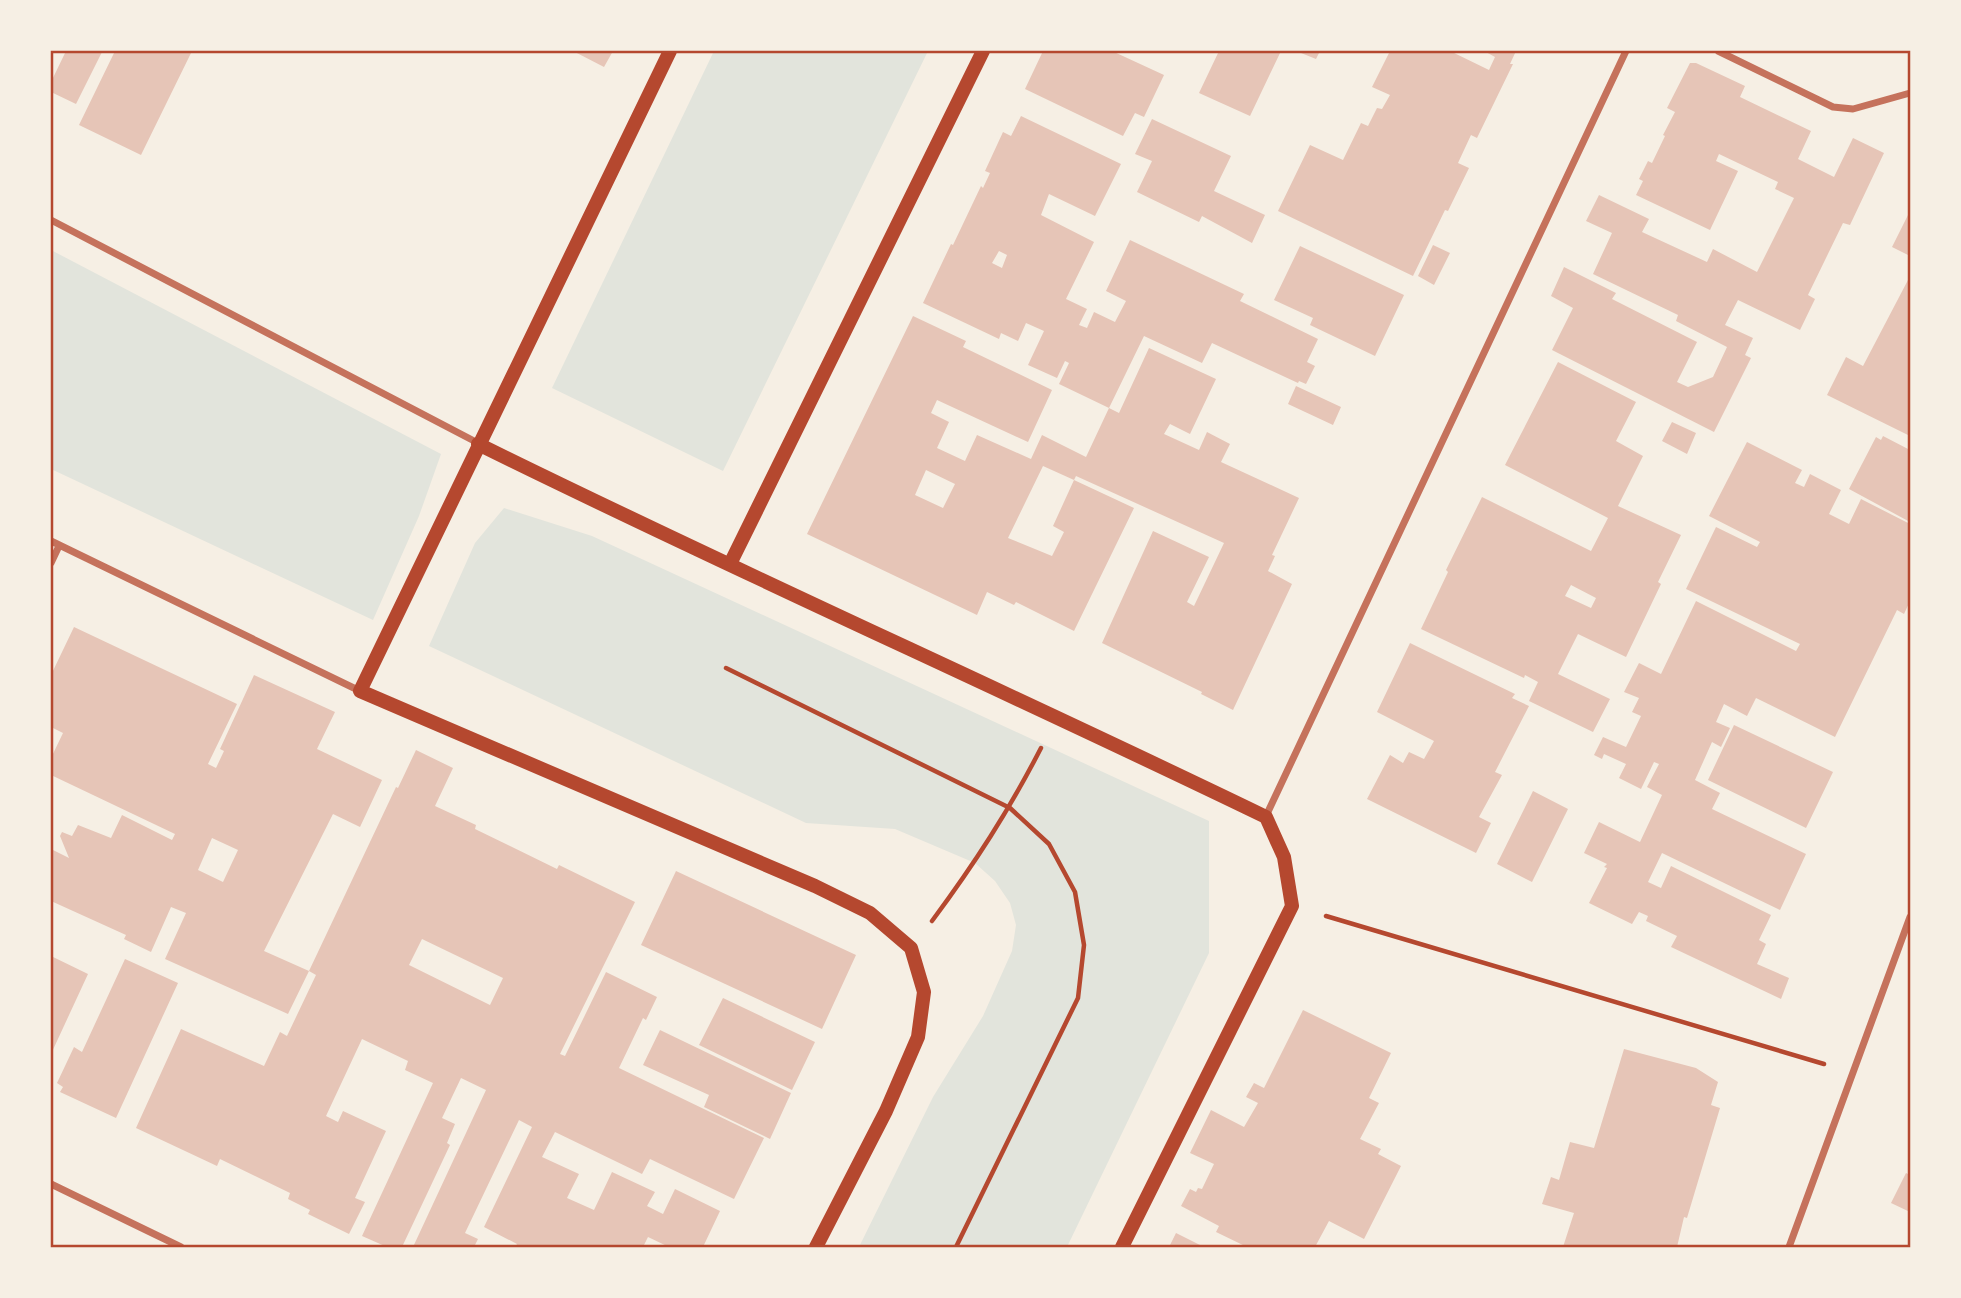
<svg xmlns="http://www.w3.org/2000/svg" width="1961" height="1298" font-family="'Golos Text',sans-serif">
<rect width="100%" height="100%" fill="#f6efe4"/>
<!-- green -->
<path fill="#e2e4dc" d="M714,51H928L723,471L552,388Z
M51,250L441,454L419,516L373,620L51,469Z
M504,508L592,536L1209,821V953L1067,1247H859L933,1097L983,1016L1012,951L1016,925L1010,903L995,881L975,863L895,829L806,823L429,646L475,543Z"/>
<!-- building -->
<path fill="#e6c5b7" fill-rule="evenodd" d="M66,51L102,52L76,104L51,92V82Z
M115,51H192L141,155L79,125Z
M573,51H613L604,67Z
M1043,51H1112L1164,75L1144,117L1135,113L1123,136L1025,89Z
M1219,51H1281L1250,116L1199,93Z
M1296,51H1320L1316,59Z
M1390,51H1450L1489,70L1495,57L1484,51H1516L1510,64H1513L1477,138L1471,135L1458,163L1469,168L1448,211L1445,210L1413,276L1278,211L1310,145L1343,160L1361,123L1368,126L1377,108L1382,109L1390,95L1372,87Z
M1690,63H1696L1745,86L1740,97L1811,131L1798,159L1834,177L1853,138L1884,153L1850,225L1843,223L1808,295L1815,299L1800,330L1738,300L1725,325L1753,338L1745,355L1751,358L1714,432L1552,350L1573,308L1551,296L1564,267L1616,293L1612,299L1697,342L1677,382L1688,387L1713,377L1727,347L1676,321L1678,315L1593,274L1612,233L1586,221L1599,195L1649,219L1642,232L1707,262L1713,249L1757,272L1794,198L1775,189L1778,182L1719,154L1716,161L1738,171L1710,230L1636,195L1643,181L1639,179L1648,161L1652,163L1665,136L1663,135L1675,112L1667,108Z
M1021,116L1121,164L1095,216L1049,194L1041,215L1094,242L1066,299L1087,309L1079,325L1087,328L1094,312L1115,322L1126,301L1106,291L1130,240L1244,294L1240,301L1318,339L1307,362L1315,366L1306,384L1299,381L1298,383L1212,343L1202,363L1144,336L1109,408L1059,384L1069,363L1065,361L1057,378L1028,365L1044,331L1026,323L1018,341L1001,333L999,339L923,303L951,244L953,245L981,186L983,188L990,173L985,171L1003,132L1011,136ZM999,251L1007,255L1002,268L992,263Z
M1152,119L1231,156L1214,191L1265,215L1252,243L1202,216L1199,222L1137,192L1152,161L1135,154Z
M1910,211V256L1892,247Z
M1433,245L1450,253L1434,285L1418,276Z
M1300,246L1404,295L1375,356L1310,325L1313,318L1274,300Z
M1908,280L1910,281V436L1827,395L1846,357L1863,366Z
M913,316L966,341L963,347L965,348L1052,390L1028,442L937,400L931,413L949,422L937,448L965,461L977,435L1031,459L1042,435L1086,457L1109,408L1119,413L1149,348L1216,379L1190,434L1170,424L1164,434L1199,450L1207,432L1230,444L1221,462L1299,498L1272,555L1275,556L1268,571L1292,584L1233,710L1201,694L1202,692L1102,643L1153,531L1209,557L1187,602L1194,606L1224,543L1076,476L1074,480L1134,508L1074,631L1016,602L1014,605L987,592L977,615L807,534ZM1043,466L1074,480L1053,526L1064,532L1052,556L1008,538ZM926,470L955,484L943,508L915,495Z
M1558,362L1636,402L1616,441L1643,456L1618,506L1681,535L1658,582L1661,584L1626,657L1578,634L1558,674L1610,699L1593,732L1529,701L1538,682L1525,675L1524,678L1421,629L1448,572L1446,570L1482,497L1591,551L1608,518L1505,465ZM1571,585L1596,598L1591,608L1565,596Z
M1296,386L1341,407L1333,425L1288,404Z
M1672,422L1696,433L1687,454L1662,441Z
M1883,436L1910,450V522L1849,489L1876,437L1881,440Z
M1747,442L1802,470L1795,483L1804,487L1810,474L1841,490L1829,514L1849,524L1861,499L1910,524V601L1904,614L1897,610L1835,737L1756,698L1747,716L1724,704L1716,722L1730,728L1721,747L1712,742L1695,780L1720,793L1712,809L1806,854L1780,910L1662,853L1648,882L1661,888L1671,866L1771,915L1759,940L1766,944L1757,964L1789,978L1781,999L1671,947L1677,936L1646,921L1648,916L1639,912L1632,924L1589,903L1607,868L1604,867L1607,864L1584,853L1599,822L1640,842L1662,795L1647,787L1659,764L1654,762L1641,789L1619,778L1626,764L1604,754L1602,759L1594,755L1603,737L1626,747L1641,716L1632,712L1639,698L1624,692L1639,663L1661,674L1696,601L1796,651L1800,644L1686,589L1716,527L1757,547L1760,542L1709,516Z
M74,627L237,704L208,764L216,768L224,751L220,749L254,675L335,712L317,749L382,780L360,827L333,814L264,951L309,971L288,1014L165,959L186,913L171,907L151,952L124,939L126,935L51,901V849L69,858L60,836L62,832L72,836L78,825L111,838L122,815L172,840L175,834L51,775V758L63,733L51,727V675ZM212,838L238,850L223,882L198,870Z
M1410,643L1515,694L1512,698L1529,706L1495,772L1502,775L1479,817L1491,823L1476,853L1367,799L1390,755L1403,763L1409,752L1424,759L1434,741L1377,712Z
M1734,725L1833,772L1806,828L1708,780Z
M416,750L453,768L435,806L476,825L475,829L557,869L559,865L635,902L560,1054L565,1056L606,972L657,997L646,1020L643,1018L619,1068L764,1138L734,1199L650,1159L642,1174L555,1132L542,1157L579,1174L567,1198L594,1210L612,1172L655,1192L647,1206L663,1214L675,1189L720,1211L703,1247H669L648,1237L643,1247H515L517,1244L484,1227L532,1127L519,1120L465,1233L478,1239L474,1247H413L486,1090L461,1078L442,1118L455,1124L447,1143L450,1145L402,1247H387L362,1236L433,1083L405,1070L408,1061L362,1039L326,1116L338,1122L343,1111L386,1131L355,1198L365,1202L349,1234L308,1214L310,1210L288,1199L290,1193L220,1159L217,1166L136,1128L181,1029L264,1066L280,1032L287,1036L316,975L309,971L396,787L398,788ZM422,939L503,978L490,1005L409,965Z
M1533,791L1568,809L1532,882L1497,864Z
M676,871L856,955L822,1029L641,945Z
M51,956L88,974L51,1054Z
M125,959L178,983L116,1118L60,1092L63,1087L57,1083L74,1047L82,1052Z
M723,998L815,1042L792,1090L699,1045Z
M1303,1010L1391,1053L1369,1098L1379,1103L1360,1139L1381,1149L1378,1154L1401,1166L1364,1239L1329,1221L1315,1247H1247L1216,1232L1219,1226L1181,1206L1190,1189L1196,1192L1198,1188L1202,1189L1214,1164L1190,1153L1211,1110L1244,1127L1258,1103L1246,1097L1254,1083L1264,1088Z
M660,1030L791,1093L770,1139L704,1107L709,1095L643,1065Z
M1624,1049L1696,1068L1718,1082L1711,1105L1720,1108L1687,1218L1684,1217L1677,1247H1563L1574,1213L1542,1204L1551,1177L1559,1180L1570,1142L1594,1148Z
M1906,1173L1910,1175V1212L1891,1203Z
M1176,1233L1204,1247H1169Z"/>
<g fill="none" stroke-linecap="round" stroke-linejoin="round">
<!-- path -->
<path stroke="#b5482f" stroke-width="4.5" d="M726,668L1010,808L1049,844L1075,892L1084,945L1078,998L956,1247
M1326,916L1824,1064
M932,921C975,863 1008,812 1041,748"/>
<!-- minor -->
<path stroke="#c5725c" stroke-width="7" d="M1718,51L1833,107L1853,109L1910,93
M51,220L478,443
M51,541L360,691
M51,563L59,546
M1266,816L1626,51
M51,1184L181,1247
M1789,1247L1910,917"/>
<!-- secondary -->
<path stroke="#b5482f" stroke-width="14" d="M670,51L360,691L815,886L870,913L911,948L924,992L918,1037L886,1111L816,1247
M478,444C739,573 1004,690 1266,817L1284,857L1292,906L1122,1247
M730,564L983,51"/>
</g>
<!-- border -->
<rect width="1961" height="1298" fill="none" stroke="#f6efe4" stroke-width="105"/>
<rect x="52" y="52" width="1857" height="1194" fill="none" stroke="#b5482f" stroke-width="2.5"/>
</svg>
